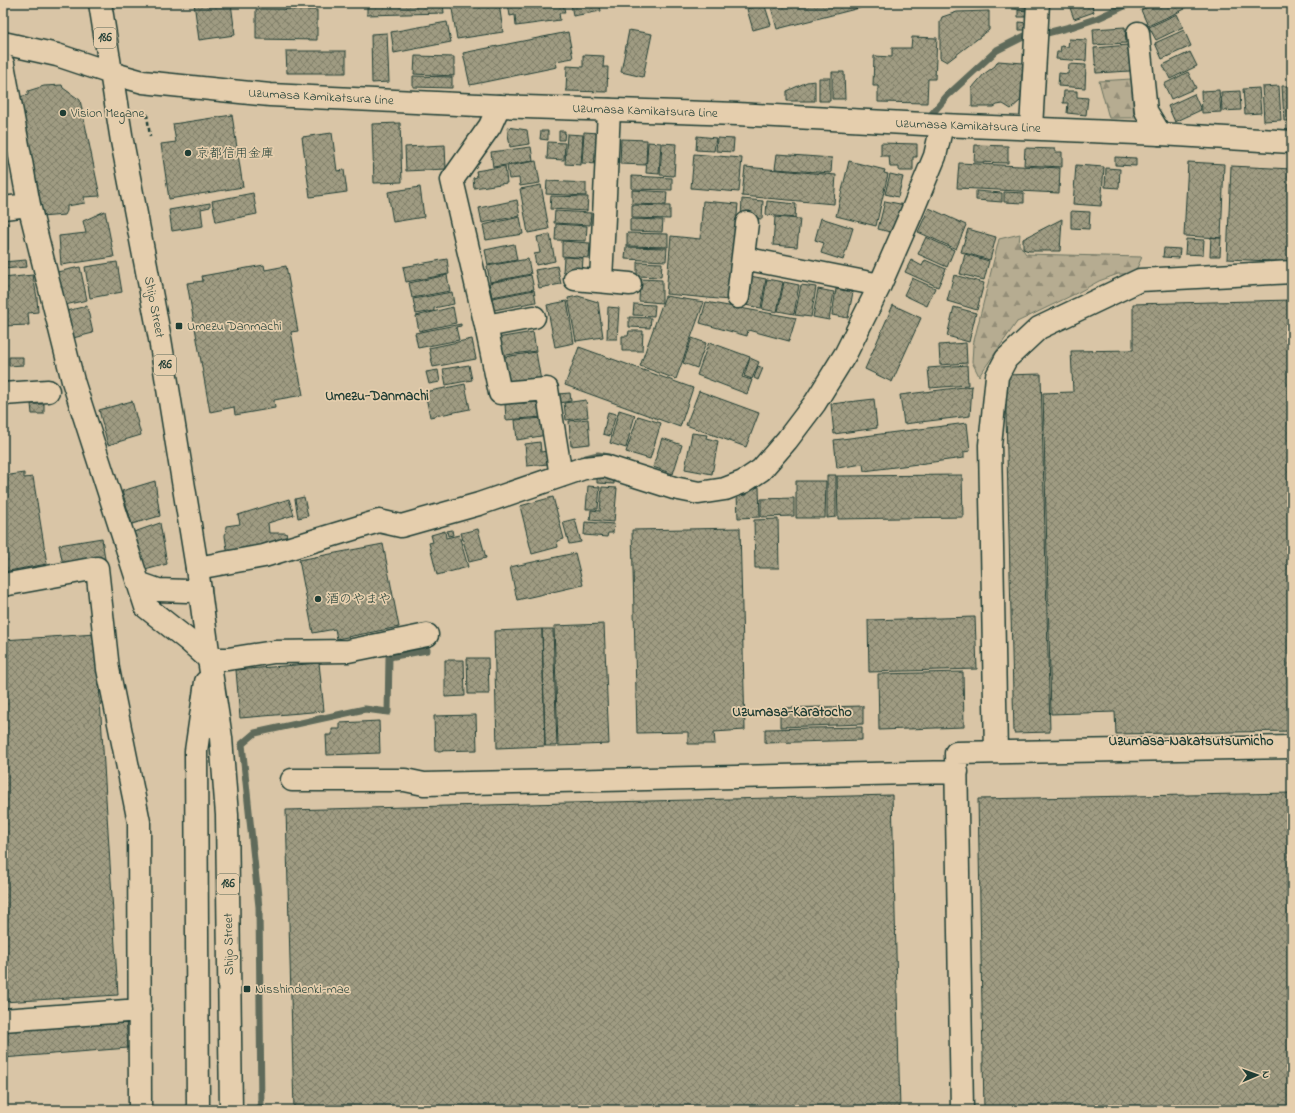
<svg xmlns="http://www.w3.org/2000/svg" width="1295" height="1113" font-family="'Indie Flower','Klee One',sans-serif">
<defs>
<pattern id="forest-firs" width="22" height="20" patternUnits="userSpaceOnUse"><rect width="22" height="20" fill="#b6ac91"/><path d="M5 1l3.5 6h-7zM16 11l3.5 6h-7z" fill="#938d77"/></pattern>
<pattern id="building-cross-hatch" width="8" height="8" patternUnits="userSpaceOnUse"><rect width="8" height="8" fill="#9f9b82"/><path d="M0 0l8 8M0 8l8-8" fill="none" stroke="#81806b"/></pattern>
</defs>
<rect width="100%" height="100%" fill="#d9c5a6"/>
<filter id="ink" filterUnits="userSpaceOnUse"><feTurbulence type="fractalNoise" baseFrequency=".025" numOctaves="2"/><feDisplacementMap in="SourceGraphic" scale="8" xChannelSelector="R" yChannelSelector="G"/><feConvolveMatrix kernelMatrix="1 2 1 2 8 2 1 2 1" color-interpolation-filters="sRGB"/></filter>
<g filter="url(#ink)">
<!-- forest -->
<path fill="url(#forest-firs)" stroke="#6a7462" d="M1131,79L1134,118H1109L1099,81Z
M1020,234L1019,244L1026,254L1142,257L1137,268L1130,274H1118L1099,281L1079,292L1017,322L979,376L972,362L973,345L999,239Z"/>
<g fill="none" stroke-linecap="round" stroke-linejoin="round">
<!-- stream -->
<path stroke="#5e6b5a" stroke-width="7" d="M1043,34L1074,26L1098,18L1131,3
M931,115L947,96L997,50L1025,36
M586,458L598,455L609,457
M261,1110L259,907L242,744L255,733L365,709L388,712L389,657L427,650"/>
</g>
<!-- building -->
<path fill="url(#building-cross-hatch)" stroke="#1f3d34" d="M194,3H231L235,35L199,40Z
M260,3H311V4H260Z
M367,3H443L444,13L367,15Z
M451,3H499L503,32L457,39Z
M508,3H563L565,13H559L560,20L516,26L515,15L510,16Z
M571,3H603L604,5L600,6L601,11L573,16Z
M764,3L771,25L753,30L747,9Z
M770,3H879L777,29Z
M1012,3H1027V10L1012,9Z
M1075,3H1091L1094,12L1074,19L1069,5Z
M1157,3H1182L1185,9L1148,26L1141,10Z
M256,9L317,10V40L256,39Z
M1018,10L1027,11V17H1018Z
M989,11V30L947,62L940,58V22L942,17L957,12Z
M1177,14L1183,27L1156,40L1149,27Z
M447,22L451,42L394,53L391,32Z
M1019,22L1027,23L1026,30H1019Z
M1125,27L1126,43L1094,45L1093,29Z
M629,30L652,34L643,77L621,72Z
M1184,30L1191,46L1162,59L1155,43Z
M568,32L573,58L556,61L557,67L470,85L463,53Z
M387,33L389,82L372,83L371,34Z
M912,37L937,38L935,79H928L927,103L878,102V86H873L874,56L892,57V48H911Z
M1069,39L1087,40L1086,61L1056,59L1057,52H1060L1061,46L1068,47Z
M1128,45L1130,71L1096,73L1094,48Z
M286,51H346V73H287Z
M1190,52L1197,66L1170,79L1163,65Z
M583,55L604,56L603,67H608L607,92L566,91L567,66L583,67Z
M415,56L454,57V76L414,74Z
M998,61L1023,63L1021,100L1011,109L1003,104L997,105L994,107H972V88L984,74L995,66Z
M1069,64L1086,65L1085,88L1058,86L1059,73L1068,74Z
M832,72H844L845,99H832Z
M1188,72L1196,88L1171,99L1164,84Z
M413,76L452,77V88L413,87Z
M819,78H830V101H819Z
M815,81V101H787V91L807,82Z
M62,85L63,88L80,100L100,196L84,197L85,203L67,206V211L65,215L41,217L19,97L28,95V91L44,86Z
M1279,86L1281,120L1264,121L1262,87Z
M1282,86H1292V121H1284Z
M1259,88L1261,113L1245,114L1243,89Z
M1219,90L1221,112L1202,113L1201,91Z
M1064,91H1077V97L1088,98L1086,115L1067,113L1068,103H1063Z
M1240,91L1241,110L1222,111L1221,92Z
M1194,94L1201,110L1175,122L1168,106Z
M232,115L243,187L169,199L161,144L176,142L173,124Z
M400,123L402,182L374,183L372,124Z
M507,127L527,130L529,144L510,147Z
M541,131H548V140L540,139Z
M559,131H565L564,140H559Z
M584,132L599,133L597,164L582,163Z
M332,133L337,171L344,170L347,192L310,197L302,137Z
M567,134L583,135L581,165L565,164Z
M697,136L716,138L714,151L696,150Z
M717,138L734,139L733,152L716,151Z
M621,139L647,140L646,165L620,164Z
M548,142L565,143L564,160L547,159Z
M648,142L661,143L659,174L646,173Z
M662,143L676,144L674,176L660,175Z
M881,143L917,144V157H913V171H899V167H890L889,156H881Z
M445,145L446,169L406,171L405,147Z
M975,145L1008,146V163L974,162Z
M531,147L533,161L493,167L491,152Z
M1025,148L1055,149V152H1062V167L1024,165Z
M694,154L742,158L739,192L691,188Z
M777,154L832,158L831,173L775,169Z
M1115,157L1136,158V166L1115,165Z
M536,161L540,183L520,186L519,178L509,179L507,166Z
M849,161L885,170L884,173L888,174L876,226L836,216Z
M3,162H5L4,173H7L6,183H3Z
M1188,162L1224,164L1221,238L1184,236Z
M959,163L1060,168L1059,193L957,188Z
M1076,165L1104,167L1101,206L1073,204Z
M505,166L507,183L474,188L473,178L477,177L476,171Z
M1231,166L1292,169V262L1227,259Z
M745,167L836,175L834,204L742,196Z
M1106,168L1120,169L1119,188L1105,187Z
M890,174L903,177L898,197L885,194Z
M632,176L672,178V190L632,189Z
M547,181L586,183V196L546,194Z
M541,185L549,229L528,233L520,189Z
M420,187L424,217L393,222L388,192Z
M632,190L667,192L666,205L632,204Z
M976,191L1002,193V202L976,200Z
M1004,192L1024,193V203L1004,202Z
M253,193L257,214L216,222L212,201Z
M551,196L588,197L587,211L550,209Z
M742,199L763,201L762,219L741,217Z
M517,200L520,216L482,223L479,208Z
M703,201L738,204L729,300L666,294L671,236L700,239Z
M767,201L796,204L795,218L766,215Z
M885,201L905,205L898,234L878,229Z
M210,203V207L201,209L203,226L172,231L169,210Z
M632,205L670,206V219L632,218Z
M929,208L966,225L956,249L918,232Z
M105,211L114,257L61,265L59,236L86,233L83,221Z
M555,211L591,213L590,225L554,223Z
M1071,211L1090,212L1089,229L1071,228Z
M520,217L523,234L486,240L483,225Z
M775,217L800,219L797,247L773,245Z
M821,218L853,228L843,260L821,253L824,243L815,240Z
M630,219L663,220L662,232L630,231Z
M1062,219L1060,251H1029L1023,249V239Z
M3,223H8V250H3Z
M556,224L587,226L586,241L555,240Z
M968,229L996,237L990,260L961,252Z
M627,233L668,234V247L627,246Z
M550,234L555,261L536,265L534,254L540,253L537,237Z
M926,237L954,250L947,267L918,254Z
M1211,237L1221,238L1220,256H1210Z
M1186,239L1204,240L1203,255L1185,254Z
M562,241L590,243L589,258L562,256Z
M514,244L517,260L488,265L485,250Z
M626,247L667,248L666,261L625,259Z
M1164,248L1180,249L1179,258L1163,257Z
M965,254L989,261L984,280L960,274Z
M564,257L583,258L582,273L563,272Z
M447,259L449,274L406,282L403,267Z
M528,259L531,274L490,282L487,266Z
M26,260L27,267L3,269V262Z
M911,260L922,266L925,260L946,269L938,287L905,272Z
M117,262L122,292L90,298L85,267Z
M637,262L662,263L661,277L637,276Z
M264,265L265,270L286,266L298,331L291,332L303,395L274,400L275,408L235,415L234,407L210,412L187,283L203,281L202,276Z
M557,266L561,284L539,288L535,270Z
M80,267L87,300L65,305L57,272Z
M33,275L37,298L38,312L28,313L29,325L3,326V278Z
M447,275L450,291L412,298L409,283Z
M531,275L534,289L492,297L489,283Z
M954,275L984,283L977,310L947,301Z
M750,276L766,279L761,308L745,305Z
M912,278L935,288L927,306L904,295Z
M640,279L662,280V303L639,301Z
M767,279L783,282L777,312L762,309Z
M784,282L799,285L794,314L778,311Z
M801,285L816,287L811,317L795,315Z
M818,289L834,292L829,320L813,317Z
M836,289L853,292L848,318L832,315Z
M534,290L536,302L494,310L492,298Z
M452,292L454,304L434,308V311L416,314L413,299Z
M578,296L598,302L603,337L576,341L568,298Z
M665,296L704,302L676,379L640,366Z
M1292,300V731L1116,734L1115,712L1051,714L1043,393L1073,392L1071,351L1133,350V304Z
M567,301L574,343L555,347L547,305Z
M706,302L796,318L789,341L748,330L747,336L700,323Z
M634,304L655,305L654,316L633,315Z
M893,305L921,318L892,382L865,369Z
M87,306L93,333L73,338L66,311Z
M453,307L456,323L419,331L416,316Z
M608,307L619,308L617,339H607Z
M954,307L976,313L969,342L947,336Z
M629,317L651,318L650,328L629,327Z
M461,324V326L456,327L459,340L418,348L415,333Z
M629,331H643L642,351H622V336H628Z
M533,332L536,351L499,356L497,338Z
M692,338L706,343L697,368L683,363Z
M472,339L476,359L433,367L429,348Z
M3,340L6,387H3Z
M709,342L750,357L742,377L752,380L747,394L697,375Z
M966,343L967,363L940,365L939,345Z
M579,347L693,388L680,427L565,385Z
M536,352L541,381L508,385L504,357Z
M9,357H23V365L9,366Z
M750,358L759,362L752,379L744,376Z
M469,365L472,380L446,385L443,369Z
M967,365L968,385L930,388L928,368Z
M758,366L763,368L758,380L754,378Z
M438,370L440,382L429,384L426,372Z
M1041,374L1050,732L1014,733L1005,375Z
M465,384L470,409L430,417L425,392Z
M972,386L970,416L904,424L900,395Z
M699,391L759,413L746,447L686,425Z
M570,393L571,401L559,403L558,394Z
M874,399L877,428L834,434L831,404Z
M586,400L588,417L566,420L564,403Z
M132,401L141,435L108,445L99,410Z
M541,402L542,417L506,420L505,404Z
M31,404H44V414H32Z
M619,410L635,415L626,448L610,443Z
M608,412L616,414L610,436L603,434Z
M638,416L661,423L650,459L626,452Z
M545,418L547,435L517,440L515,420Z
M588,419L590,444L571,446L569,421Z
M967,423L970,451L964,452V458L864,471L863,464L837,468L834,440Z
M692,433L707,435L706,438L718,441L712,474L685,469Z
M662,438L682,445L673,474L653,467Z
M540,442L541,452L547,451L548,464L527,466L525,444Z
M24,473V478L33,477L47,564L3,572V476Z
M597,475L614,476V484L597,483Z
M827,475H836V517L827,518Z
M962,475L963,517L838,519L837,476Z
M155,481L160,516L132,524L122,491Z
M796,481H826L825,518H796Z
M588,486L600,487L598,509H586Z
M602,487L617,488L614,522L590,520L591,510L600,511Z
M745,487H759L760,517L738,518L737,495H746Z
M304,497L308,516L298,518L295,499Z
M553,497L564,539L557,541L558,547L532,554L520,506Z
M794,498V516L761,517V499Z
M289,499L294,515L268,523L269,533H286L289,544L228,556L225,536L226,526L240,524L238,515Z
M575,519L581,542L569,544L563,522Z
M778,519L779,568H755L754,520Z
M585,522L614,524L613,533H608L607,537L584,535Z
M160,523L167,564L145,570L134,532Z
M740,528L745,730L714,732L715,744H688V732L637,733L632,530Z
M478,529L486,558L469,562L461,533Z
M452,530L453,535L448,536L447,531Z
M445,531L446,538L459,535L468,567L437,575L429,543L433,542L431,535Z
M102,538L105,559L63,565L59,545Z
M383,544L399,627L337,639L335,629L313,633L299,560Z
M575,553L583,585L517,600L510,567Z
M975,617L977,669L869,672L868,620Z
M604,624L609,744L558,746L554,626Z
M542,629H553L557,746H545Z
M542,629L545,746L497,748L494,631Z
M96,634L118,995L3,1002V640Z
M467,658H488L489,694H468Z
M445,660H464L465,696L445,697Z
M319,663L324,711L240,718L236,670Z
M963,672L964,727L879,730L878,674Z
M863,706V724L780,727V708Z
M476,715L477,750L435,751L434,716Z
M379,721L380,753L327,755L326,735H332V729H340V723Z
M862,727V740L765,743V729Z
M1292,793V1110H984L978,799Z
M892,795L900,1110H294L286,810Z
M126,1019L128,1048L3,1058V1029Z"/>
<g fill="none" stroke-linecap="round" stroke-linejoin="round">
<defs>
<path id="minor" d="M1138,33L1146,111L1160,134
M3,64L29,205
M499,106L490,126L452,180L486,326L500,393L547,389L561,476
M1031,128L1038,3
M3,208L29,205L73,381L146,607L189,641L209,659H228L274,652L348,651L427,635
M743,258L880,285
M575,279L630,284
M601,281L609,110
M738,297L747,223
M486,326L534,317
M3,394L48,391
M197,568L264,556L379,521L401,526L479,504L584,468L605,466L674,488L699,493L725,489L743,482L761,470L787,440L815,403L846,353L880,285L911,214L935,156L942,125
M138,583L158,590L187,591L200,590
M3,585L97,568L108,669L139,822L140,1110
M996,752L990,445L997,376L1006,359L1039,328L1140,280L1292,272
M292,780H405L424,784L957,772
M3,1020L140,1010
M962,1110L956,753L1292,747"/>
<path id="major" d="M100,3L122,141L160,339L197,568L209,659L221,738L227,815L231,1110
M3,43L57,55L111,73L143,82L270,95L499,106L737,114L942,125L1160,134L1292,142
M198,1110L196,751L206,682"/>
</defs>
<!-- minor casing -->
<use href="#minor" stroke="#1f3d34" stroke-width="25"/>
<!-- major casing -->
<use href="#major" stroke="#1f3d34" stroke-width="25"/>
<!-- path -->
<path stroke="#1f3d34" stroke-width="2.5" stroke-dasharray="4 3" stroke-linecap="butt" d="M147,114L150,137"/>
<!-- minor -->
<use href="#minor" stroke="#e5cead" stroke-width="22"/>
<!-- major -->
<use href="#major" stroke="#e5cead" stroke-width="22"/>
</g>
</g>
<!-- markers -->
<g fill="#1f3d34" stroke="#e5cead" stroke-width="1.5">
<circle cx="63" cy="113" r="4"/>
<circle cx="188" cy="153" r="4"/>
<rect x="175" y="322" width="8" height="8" rx="2"/>
<circle cx="318" cy="599" r="4"/>
<rect x="243" y="985" width="8" height="8" rx="2"/>
</g>
<g text-anchor="middle" dominant-baseline="central" stroke-width="3.5" stroke-linejoin="round" paint-order="stroke">
<!-- shield labels -->
<g fill="#e5cead" stroke="#5a6858" stroke-width="1">
<rect x="94" y="28" width="22" height="20" rx="3"/>
<rect x="154" y="355" width="22" height="20" rx="3"/>
<rect x="217" y="874" width="22" height="20" rx="3"/>
</g>
<g font-size="12" font-weight="bold" fill="#1f3d34">
<text x="105" y="38">186</text>
<text x="165" y="365">186</text>
<text x="228" y="884">186</text>
</g>
<!-- street labels -->
<g font-size="13" fill="#1f3d34" stroke="#e5cead">
<text transform="translate(321 97) rotate(3)">Uzumasa Kamikatsura Line</text>
<text transform="translate(645 111) rotate(2)">Uzumasa Kamikatsura Line</text>
<text transform="translate(968 126) rotate(2)">Uzumasa Kamikatsura Line</text>
<text transform="translate(154 307) rotate(79)">Shijo Street</text>
<text transform="translate(229 944) rotate(-91)">Shijo Street</text>
</g>
<!-- poi labels -->
<g font-size="13" fill="#1f3d34" stroke="#e5cead" text-anchor="start">
<text x="71" y="113">Vision Megane</text>
<text x="196" y="153">京都信用金庫</text>
<text x="187" y="326">Umezu Danmachi</text>
<text x="326" y="599">酒のやまや</text>
<text x="255" y="989">Nisshindenki-mae</text>
</g>
<!-- neighbourhood labels -->
<g font-size="14" font-weight="bold" fill="#1f3d34" stroke="#e5cead">
<text x="377" y="396">Umezu-Danmachi</text>
<text x="792" y="712">Uzumasa-Karatocho</text>
<text x="1191" y="741">Uzumasa-Nakatsutsumicho</text>
</g>
</g>
<!-- margin -->
<rect width="1295" height="1113" fill="none" stroke="#e5cead" stroke-width="16"/>
<rect x="8" y="8" width="1279" height="1097" fill="none" stroke="#1f3d34" stroke-width="1.5" filter="url(#ink)"/>
<!-- north arrow -->
<g transform="translate(1257 1075) rotate(88)" stroke="#e5cead" stroke-width="3" paint-order="stroke">
<path d="M0-3L7 15L0 10L-7 15Z" fill="#1f3d34"/>
<text y="-6" font-size="11" font-weight="bold" text-anchor="middle" fill="#1f3d34">N</text>
</g>
</svg>
